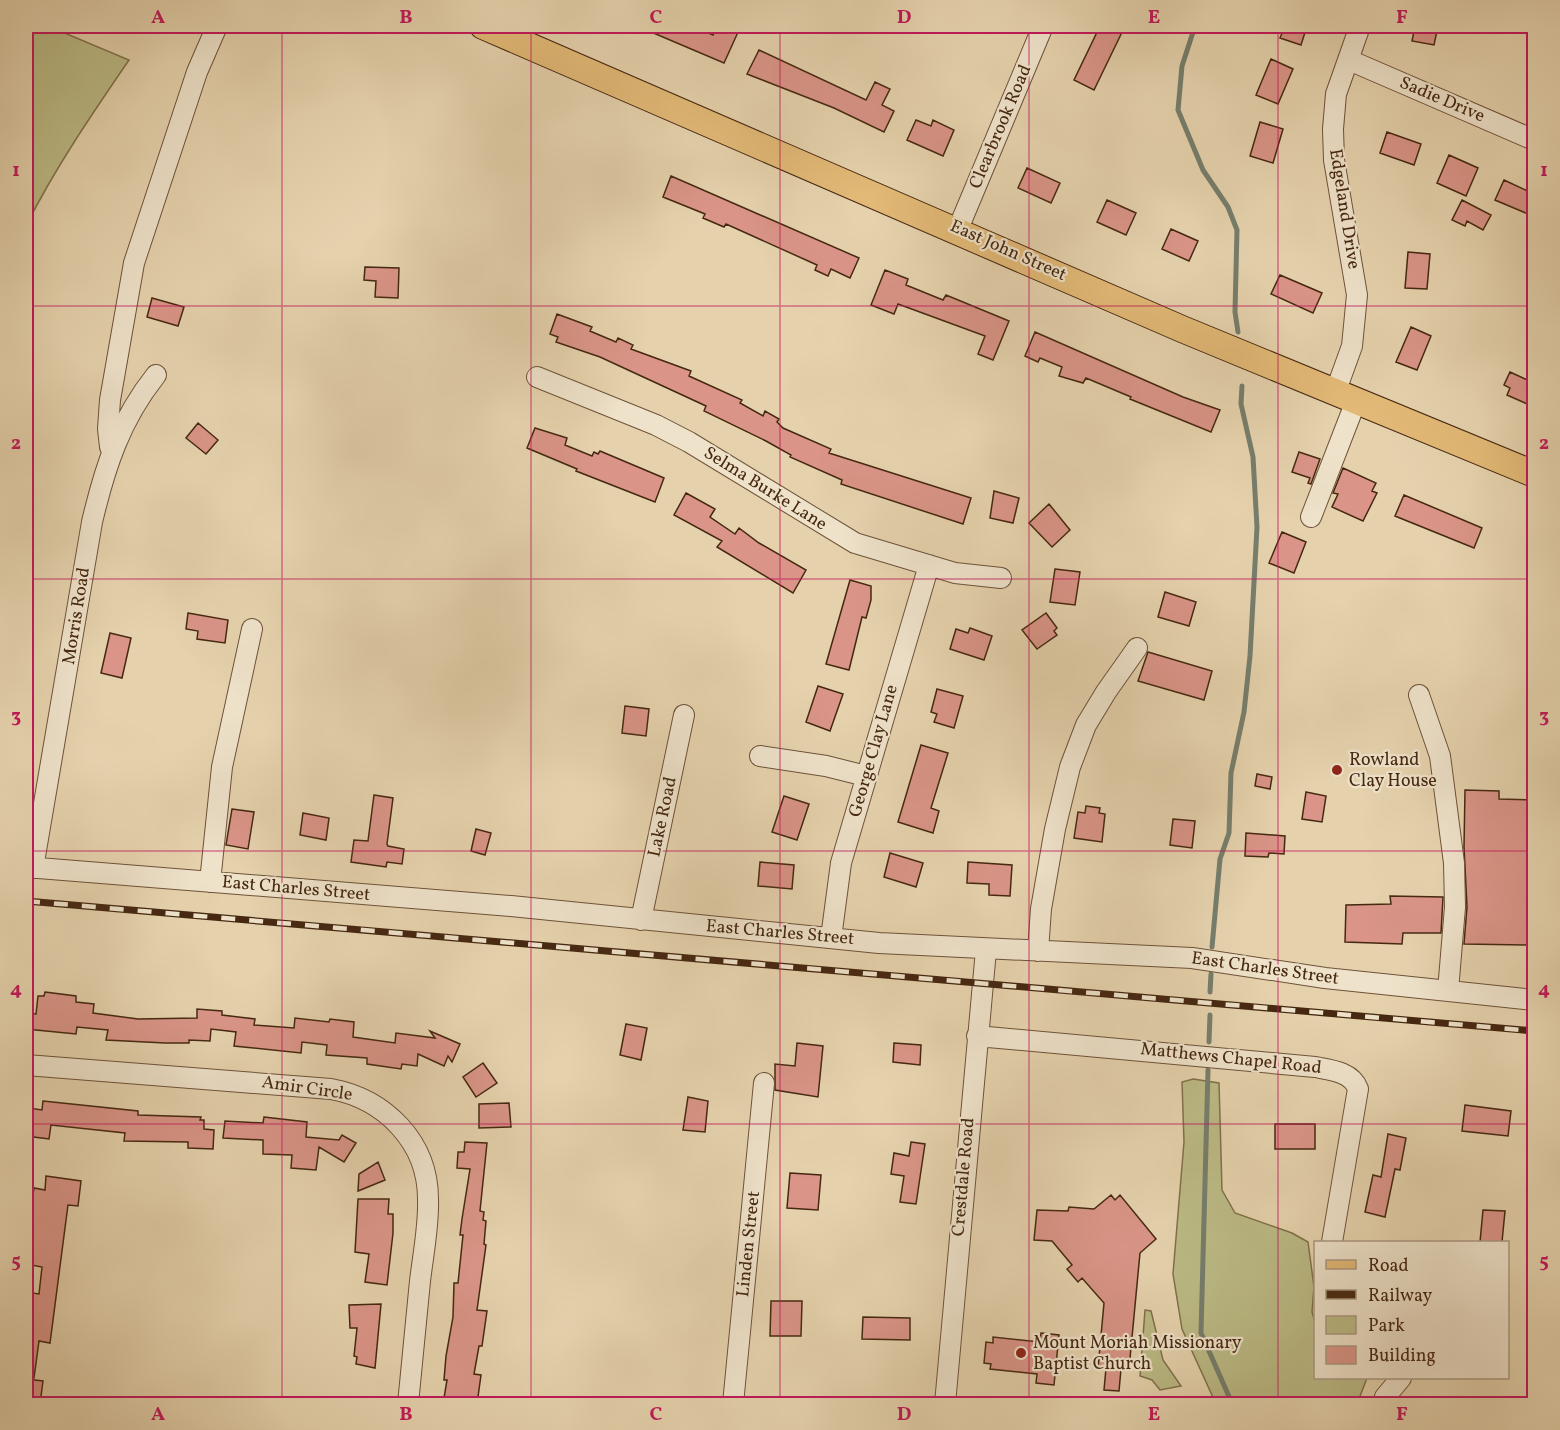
<svg xmlns="http://www.w3.org/2000/svg" width="1560" height="1430" font-family="Vollkorn,serif">
<rect width="100%" height="100%" fill="#e5d2ad"/>
<filter id="stains"><feTurbulence type="fractalNoise" baseFrequency=".00333" numOctaves="4"/><feColorMatrix values="0 0 0 0 .2 0 0 0 0 .09 0 0 0 0 .02 0 0 0 .5 -.17"/></filter>
<radialGradient id="worn" r=".72"><stop offset=".6" stop-color="#630" stop-opacity="0"/><stop offset="1" stop-color="#630" stop-opacity=".3"/></radialGradient>
<!-- green -->
<path fill="#bbba85" stroke="#80714b" stroke-width="1.5" d="M26,26H48L129,60C92,114 55,168 26,226Z
M1193,1079L1219,1083L1222,1190L1235,1213L1292,1233L1308,1242L1314,1287L1312,1312L1315,1322L1316,1378H1367L1357,1404H1216L1182,1329L1173,1274L1184,1142L1182,1082Z
M1145,1310L1151,1311L1163,1360L1181,1386L1160,1390L1152,1380L1140,1376Z"/>
<g fill="none" stroke-linecap="round" stroke-linejoin="round">
<!-- stream -->
<path stroke="#767e6c" stroke-width="5" d="M1195,26L1182,66L1178,110L1203,170L1228,207L1237,230L1235,312L1238,332
M1212,947L1220,859L1229,833L1231,773L1244,712L1250,656L1257,527L1253,457L1241,404L1242,386
M1210,992L1211,974
M1209,1042L1210,1015
M1208,1070L1201,1333L1231,1401"/>
</g>
<!-- building -->
<path fill="#da9588" stroke="#462811" stroke-width="1.5" d="M637,26H692L713,35L717,26H729L739,30L724,63Z
M1100,26H1125L1094,90L1074,80Z
M1285,26H1307L1301,45L1280,38Z
M1415,26H1438L1434,45L1412,41Z
M759,50L866,100L875,82L890,89L882,105L894,111L884,132L834,108L747,74Z
M1271,59L1293,69L1278,104L1256,95Z
M916,120L931,126L933,120L954,130L943,156L907,140Z
M1260,122L1283,129L1273,163L1250,156Z
M1387,132L1421,144L1414,165L1380,153Z
M1449,155L1478,168L1466,196L1437,183Z
M1027,168L1060,183L1051,203L1018,188Z
M671,176L859,258L850,278L831,269L828,276L815,270L817,265L726,224L724,227L703,218L705,214L663,197Z
M1504,180L1534,194L1528,214L1495,200Z
M1107,200L1136,213L1126,235L1097,222Z
M1462,200L1491,215L1483,230L1467,221L1465,226L1452,220Z
M1171,229L1198,241L1189,261L1162,249Z
M1408,252L1430,254L1427,289L1405,288Z
M365,267L399,268L398,298L375,297L376,281L364,280Z
M885,270L908,279L906,285L943,300L946,295L1009,321L993,360L978,354L985,336L898,304L894,314L871,305Z
M1280,275L1322,293L1313,313L1271,294Z
M152,298L184,307L178,326L147,317Z
M557,314L592,327L590,331L616,342L618,338L633,345L631,349L691,371L689,376L742,400L740,403L763,416L765,411L779,419L777,422L783,428L831,449L829,453L971,498L963,524L841,484L842,480L790,457L791,455L766,441L704,411L706,406L600,357L556,342L558,337L550,334Z
M1411,327L1431,336L1417,370L1396,362Z
M1035,332L1183,397L1220,410L1211,432L1130,399L1131,397L1086,378L1083,383L1059,376L1062,367L1040,358L1038,362L1025,356Z
M1510,372L1534,383V407L1507,395L1510,388L1504,385Z
M198,423L218,440L206,454L186,438Z
M535,428L567,438L565,445L592,456L594,452L598,454L600,451L664,478L655,502L576,471L577,469L527,448Z
M1299,452L1320,459L1311,484L1308,483L1310,478L1292,472Z
M1343,468L1376,483L1372,491L1377,493L1363,521L1332,507L1338,494L1333,493Z
M994,491L1019,498L1013,523L990,518Z
M686,493L715,509L710,517L735,534L739,528L759,543L806,570L793,593L717,547L722,541L674,515Z
M1404,495L1482,528L1474,548L1395,516Z
M1049,504L1070,530L1052,547L1029,523Z
M1282,532L1306,542L1294,573L1269,563Z
M1055,569L1080,572L1075,605L1050,602Z
M850,580L871,586V600L866,618L862,617L849,670L826,664Z
M1165,592L1196,602L1189,626L1158,617Z
M188,613L228,620L225,643L197,639L198,631L186,629Z
M1046,613L1057,628L1054,631L1057,635L1037,649L1022,630Z
M970,628L992,636L984,660L950,649L956,629L968,633Z
M110,633L131,638L122,678L101,673Z
M1148,652L1212,671L1204,700L1138,681Z
M818,686L843,694L830,731L806,722Z
M937,689L963,696L954,728L934,722L937,714L931,712Z
M625,706L649,709L646,736L622,733Z
M921,745L948,753L931,808L939,811L933,833L898,822Z
M1257,774L1272,777L1270,789L1255,786Z
M1465,790L1499,791V799L1534,800V945L1464,944L1467,907L1464,847Z
M1306,792L1326,796L1322,822L1302,819Z
M374,795L393,798L387,844L388,846L404,849L402,864L387,862L386,867L351,862L354,840L368,841Z
M784,796L809,804L797,840L772,832Z
M1086,806L1100,808L1099,813L1105,814L1102,842L1074,838L1078,812L1085,813Z
M232,809L254,812L248,849L226,845Z
M303,813L329,818L326,840L300,835Z
M1173,819L1195,821L1192,848L1170,845Z
M476,829L491,833L485,855L471,851Z
M1246,833L1285,836L1284,854L1269,853L1268,857L1245,856Z
M890,853L923,863L916,887L884,877Z
M760,862L794,865L792,889L758,886Z
M968,862L1012,865L1010,896L989,895V884L967,883Z
M1390,896L1443,897L1441,933H1403L1402,944L1345,942L1346,905L1391,904Z
M45,992L76,996V1002L94,1004L93,1013L138,1019L197,1018V1009L222,1011V1015L255,1019L254,1025L294,1028L295,1018L329,1022L330,1019L354,1022L353,1037L395,1043L396,1033L435,1038L430,1031L460,1044L452,1062L448,1056L444,1066L418,1054L417,1066L402,1064L401,1069L367,1064V1058L326,1055L327,1045L302,1042L301,1053L234,1046L236,1032L211,1029L210,1041L189,1040V1043H165L106,1040L108,1030L77,1027L76,1034L26,1029V1013L36,1014L38,996H44Z
M626,1024L647,1028L641,1060L620,1055Z
M797,1043L823,1046L818,1097L775,1090V1064L795,1066Z
M894,1043L921,1045L920,1065L893,1062Z
M483,1063L497,1083L476,1097L463,1077Z
M688,1097L708,1101L705,1132L683,1130Z
M43,1101L138,1111V1115L201,1117L200,1120H204V1129L214,1130L213,1149L188,1148V1142L124,1141L125,1133L51,1125L49,1139L26,1136L29,1108L42,1110Z
M509,1103L511,1127L479,1128V1104Z
M1465,1105L1511,1111L1508,1136L1462,1131Z
M264,1117L307,1122L306,1137L339,1140L342,1135L356,1143L344,1162L319,1147L316,1170L291,1168L292,1155L263,1154V1140L223,1138L225,1121L263,1123Z
M1275,1124H1315V1149H1275Z
M1388,1134L1406,1138L1400,1170L1395,1169L1385,1217L1365,1212L1373,1175L1381,1177Z
M465,1142L487,1143L480,1211L484,1212L483,1220L486,1221L484,1244L486,1245L477,1310L487,1311L482,1346H479L474,1374L481,1375L477,1404H443L447,1380H444L446,1356L453,1317L454,1283H458L463,1235H460L462,1219L470,1169L457,1168L458,1152H464Z
M911,1142L925,1144L916,1204L900,1202L904,1176L891,1174L894,1153L909,1156Z
M378,1162L385,1180L358,1191L359,1174Z
M790,1173L821,1175L818,1210L787,1208Z
M46,1176L81,1181L78,1206L68,1205L50,1343L39,1341L34,1378L26,1377V1292L39,1294L42,1267L26,1264L33,1217L30,1216L34,1188L45,1190Z
M1111,1195L1115,1200L1120,1195L1156,1239L1140,1253L1129,1369H1121L1119,1391L1104,1390L1106,1368H1098L1104,1303L1082,1278L1078,1282L1067,1269L1072,1265L1052,1241L1034,1240L1037,1210L1068,1211L1069,1207L1094,1209Z
M358,1199H389L388,1214H393V1233L387,1285L365,1282L369,1254L355,1252Z
M1483,1210L1505,1211L1502,1242H1480Z
M771,1301H802L801,1336H770Z
M381,1304L375,1368L356,1364L357,1357L354,1356L357,1328H350L349,1305Z
M863,1317L910,1318V1340L862,1339Z
M1041,1333L1059,1335L1054,1385L1036,1383L1037,1374L990,1369L991,1364L984,1363L986,1342L993,1343V1337L1040,1342Z
M26,1379L43,1381L40,1404H26Z"/>
<g fill="none" stroke-linecap="round" stroke-linejoin="round">
<defs>
<path id="minor" d="M1349,60L1534,140
M958,229L1043,26
M537,377L656,425L689,442L855,543L955,573L1001,578
M1335,393L1352,346L1357,295L1334,160L1333,129L1336,94L1360,26
M110,447L108,429L110,400L134,263L197,72L217,26
M1311,517L1356,401
M1419,695L1440,756L1454,863L1455,907L1448,991
M760,756L826,766L866,776
M26,867L511,906L879,943L1192,958L1325,978L1534,1000
M33,868L92,522C105,467 120,420 156,375
M210,882L222,767L252,629
M641,920L684,715
M831,938L841,863L929,565
M1038,951L1041,909L1055,829L1070,767L1086,725L1106,692L1137,648
M977,1036L1315,1067C1331,1070 1352,1072 1358,1089L1332,1242
M26,1065L331,1089C385,1099 428,1142 428,1199C429,1226 423,1255 420,1281C416,1322 412,1363 408,1404
M733,1404L764,1083
M945,1404L986,950
M1383,1404L1385,1397L1401,1378"/>
<path id="major" d="M483,26L1182,329L1534,474"/>
</defs>
<!-- minor casing -->
<use href="#minor" stroke="#6e5238" stroke-width="22"/>
<!-- major casing -->
<use href="#major" stroke="#462811" stroke-width="28"/>
<!-- minor -->
<use href="#minor" stroke="#eee2ca" stroke-width="20"/>
<!-- major -->
<use href="#major" stroke="#e2b976" stroke-width="26"/>
<defs>
<path id="rail" d="M26,901L1534,1031"/>
</defs>
<!-- rail casing -->
<use href="#rail" stroke="#462811" stroke-width="7"/>
<!-- rail -->
<use href="#rail" stroke="#eee2ca" stroke-width="4.5" stroke-dasharray="14" stroke-linecap="butt"/>
</g>
<!-- grid -->
<path fill="none" stroke="#c2185b" stroke-width="1.5" stroke-opacity="0.55" d="M282,26V1404M531,26V1404M780,26V1404M1029,26V1404M1278,26V1404M26,306H1534M26,579H1534M26,851H1534M26,1124H1534"/>
<!-- markers -->
<g fill="#8f2418" stroke="#eee2ca" stroke-width="2">
<circle cx="1337" cy="770" r="6"/>
<circle cx="1021" cy="1353" r="6"/>
</g>
<g text-anchor="middle" dominant-baseline="central" stroke-width="4.5" stroke-linejoin="round" paint-order="stroke">
<!-- street labels -->
<g font-size="18" fill="#462811" stroke="#eee2ca">
<text transform="translate(1442 100) rotate(23)">Sadie Drive</text>
<text transform="translate(1001 127) rotate(-67)">Clearbrook Road</text>
<text transform="translate(1344 209) rotate(81)">Edgeland Drive</text>
<text transform="translate(1008 251) rotate(24)">East John Street</text>
<text transform="translate(765 489) rotate(32)">Selma Burke Lane</text>
<text transform="translate(77 616) rotate(-81)">Morris Road</text>
<text transform="translate(874 751) rotate(-74)">George Clay Lane</text>
<text transform="translate(663 817) rotate(-78)">Lake Road</text>
<text transform="translate(296 889) rotate(5)">East Charles Street</text>
<text transform="translate(780 933) rotate(5)">East Charles Street</text>
<text transform="translate(1265 969) rotate(8)">East Charles Street</text>
<text transform="translate(1231 1059) rotate(6)">Matthews Chapel Road</text>
<text transform="translate(307 1089) rotate(8)">Amir Circle</text>
<text transform="translate(964 1177) rotate(-85)">Crestdale Road</text>
<text transform="translate(749 1244) rotate(-84)">Linden Street</text>
</g>
<!-- poi labels -->
<g font-size="18" fill="#462811" stroke="#eee2ca" text-anchor="start">
<text x="1349" y="760">Rowland<tspan x="1349" dy="21">Clay House</tspan></text>
<text x="1033" y="1343">Mount Moriah Missionary<tspan x="1033" dy="21">Baptist Church</tspan></text>
</g>
</g>
<!-- margin -->
<rect width="1560" height="1430" fill="none" stroke="#e5d2ad" stroke-width="66"/>
<!-- legend -->
<rect x="1314" y="1241" width="195" height="138" fill="#eee2ca" stroke="#ab9880" stroke-width="1.5"/>
<rect x="1326" y="1260" width="30" height="9" fill="#e2b976" stroke="#ab9880" stroke-width="1.5"/>
<text x="1368" y="1271" font-size="18" fill="#462811">Road</text>
<rect x="1326" y="1290" width="30" height="9" fill="#462811" stroke="#ab9880" stroke-width="1.5"/>
<text x="1368" y="1301" font-size="18" fill="#462811">Railway</text>
<rect x="1326" y="1316" width="30" height="18" fill="#bbba85" stroke="#ab9880" stroke-width="1.5"/>
<text x="1368" y="1331" font-size="18" fill="#462811">Park</text>
<rect x="1326" y="1346" width="30" height="18" fill="#da9588" stroke="#ab9880" stroke-width="1.5"/>
<text x="1368" y="1361" font-size="18" fill="#462811">Building</text>
<rect x="33" y="33" width="1494" height="1364" fill="none" stroke="#c2185b" stroke-width="2"/>
<g font-size="20" text-anchor="middle" font-weight="bold" fill="#c2185b">
<text x="158" y="23">A</text>
<text x="406" y="23">B</text>
<text x="656" y="23">C</text>
<text x="904" y="23">D</text>
<text x="1154" y="23">E</text>
<text x="1402" y="23">F</text>
<text x="16" y="176">1</text>
<text x="1544" y="176">1</text>
<text x="16" y="449">2</text>
<text x="1544" y="449">2</text>
<text x="16" y="722">3</text>
<text x="1544" y="722">3</text>
<text x="16" y="995">4</text>
<text x="1544" y="995">4</text>
<text x="16" y="1267">5</text>
<text x="1544" y="1267">5</text>
<text x="158" y="1420">A</text>
<text x="406" y="1420">B</text>
<text x="656" y="1420">C</text>
<text x="904" y="1420">D</text>
<text x="1154" y="1420">E</text>
<text x="1402" y="1420">F</text>
</g>
<rect width="100%" height="100%" filter="url(#stains)"/>
<rect width="100%" height="100%" fill="url(#worn)"/>
</svg>
